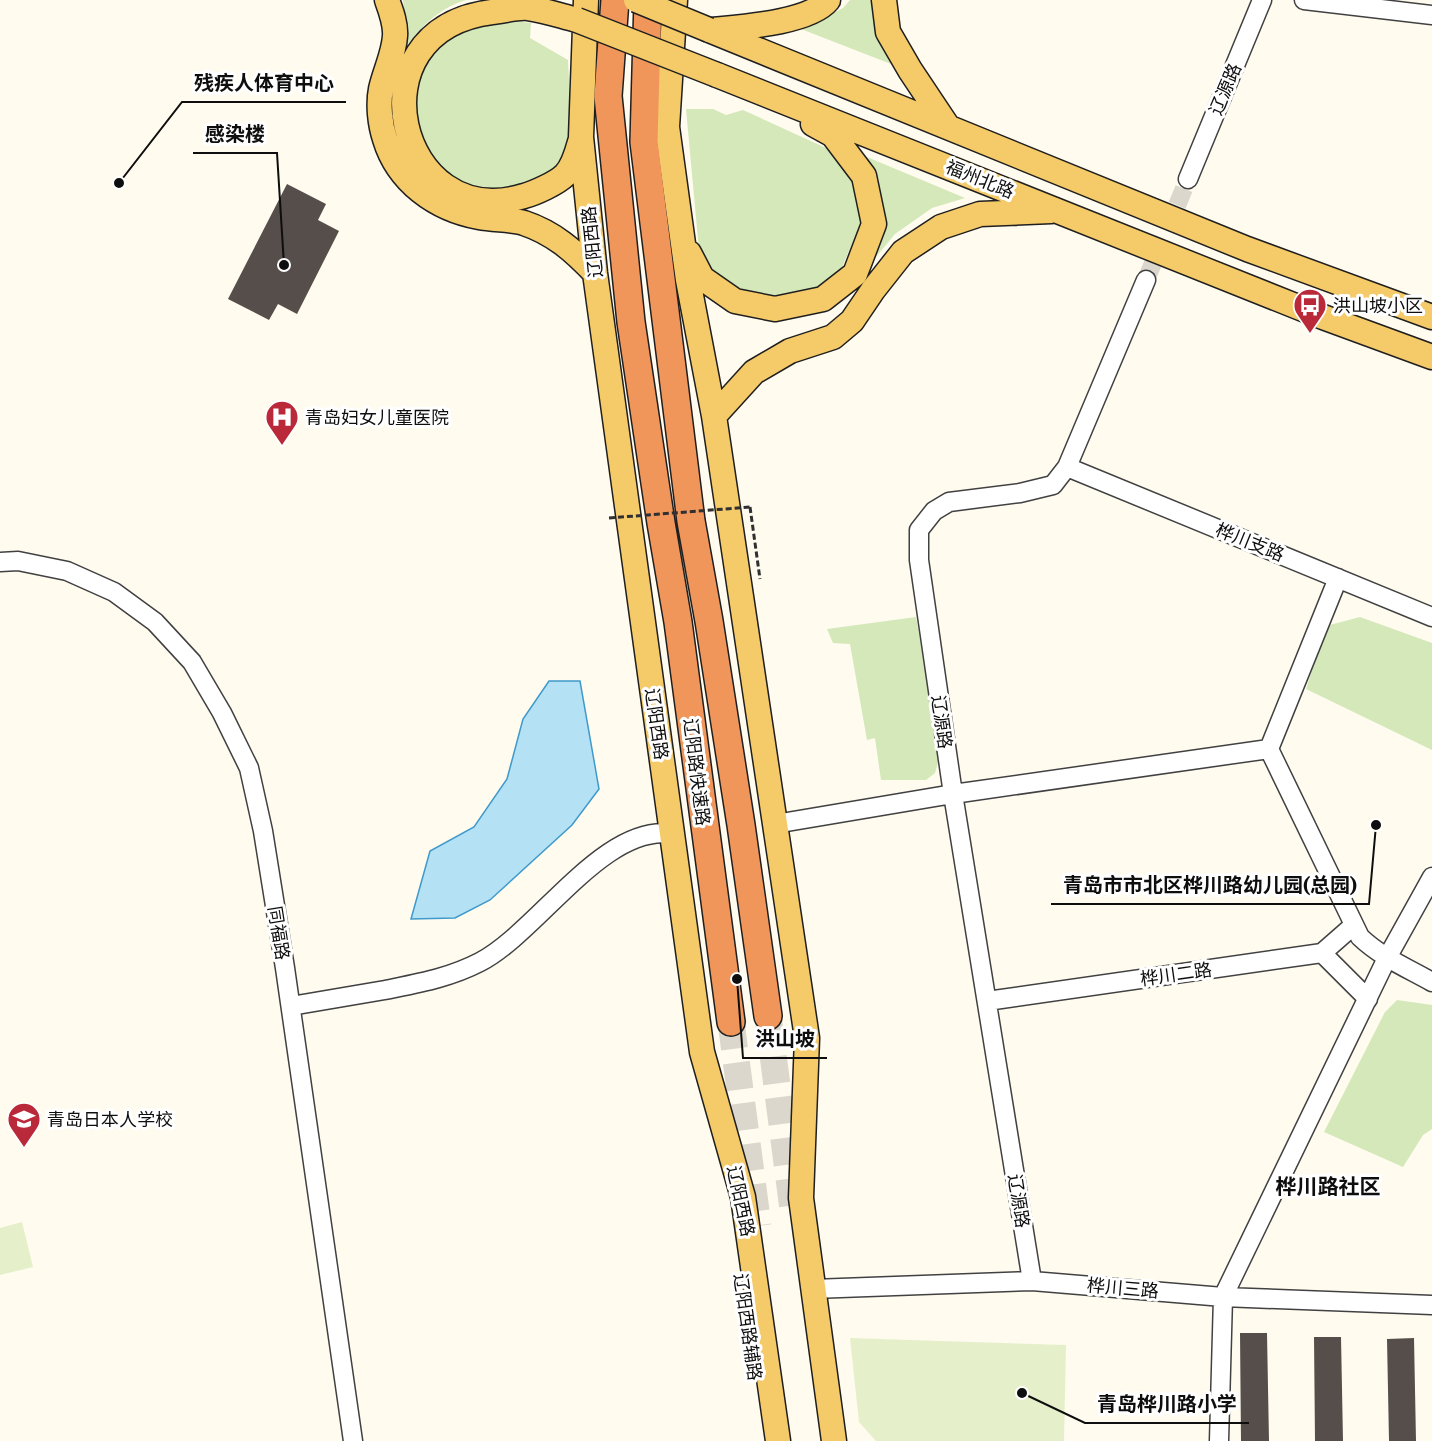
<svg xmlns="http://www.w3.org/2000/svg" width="1432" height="1441" font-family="'IBM Plex Serif','Noto Sans SC',serif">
<rect width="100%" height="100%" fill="#fffbef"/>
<!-- green -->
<path fill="#d4e8b9" d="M403,0H466C436,9 417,31 400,55L404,10Z
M850,0H871L877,36L891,64L801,29L843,8Z
M494,18L531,23L530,38L568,60L572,144L554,173L528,188L473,190L429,162L409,103L413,78L441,37Z
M686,109H713L726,115L743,110L826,148L852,181L861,223L842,267L818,288L776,299L739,294L710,275L699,250Z
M867,157L965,198L932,208L895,234L871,263L881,222L879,180Z
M916,617L940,755L935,773L926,780H881L875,738L867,740L850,644L833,643L827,629Z
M1360,617L1432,643V750L1306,689L1326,626Z
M1397,1000L1432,1005V1129L1423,1135L1403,1167L1324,1132L1385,1012Z"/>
<!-- pitch -->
<path fill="#e5f0cb" d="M22,1222L33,1267L0,1275V1228Z
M850,1338L1066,1345L1064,1441H876L859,1422Z"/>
<!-- water -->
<path fill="#b5e1f5" stroke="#3e9aca" stroke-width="1.5" d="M549,681H580L599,789L572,825L490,900L455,918L411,919L430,851L474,827L507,779L523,719Z"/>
<!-- building -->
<path fill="#564e4a" d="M287,184L326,204L318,220L339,231L297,314L278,304L269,320L228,299Z
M1240,1333H1267L1269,1441H1241Z
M1314,1337H1341L1343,1441H1315Z
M1414,1338L1416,1441H1389L1387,1339Z"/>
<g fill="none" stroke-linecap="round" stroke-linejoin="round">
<!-- minor-tunnel -->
<path stroke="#dbd7cd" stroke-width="18" stroke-dasharray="18 9" stroke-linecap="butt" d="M1146,280L1188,179"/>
<!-- highway-tunnel -->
<path stroke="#dbd7cd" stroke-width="27" stroke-dasharray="27 14" stroke-linecap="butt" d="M768,1016L794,1217
M731,1022L758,1226"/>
<defs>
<path id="minor" d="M1304,0L1432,15
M1188,179L1262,0
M1067,467L1432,617
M0,562L18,561L67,571L114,592L155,622L192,662L222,713L249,768L263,831L285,968L353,1441
M1338,578L1269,749L1360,937C1381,957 1407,968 1432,982
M775,824L953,794L1269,749
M1322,953L1368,999
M987,1001L1322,953L1354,925
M291,1006C322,1001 354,995 385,990C419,983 449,978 480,962C538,932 604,823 672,834
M1032,1281L953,794L919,560V530L934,511L949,502L1020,493L1053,485L1067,467L1146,280
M813,1289L1032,1281L1223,1297L1432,1305
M1219,1441L1223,1297L1387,958L1432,877"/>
<path id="major" d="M387,0C391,11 396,24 395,36C394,54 385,71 381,89C378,104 380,124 385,139C398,182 436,209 479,217C494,220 510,219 524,223C554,233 574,251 595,273
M586,0L581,137L595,273L702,1052L743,1197L778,1441
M675,0L667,127L688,280L714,416L807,1038L801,1198L834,1441
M884,0L888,32L910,70L948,127
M577,20C561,16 544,10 528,8C517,7 503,11 492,12C347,30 398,235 524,196C535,193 557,183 565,175C573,167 577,153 580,142
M709,30L1247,249L1432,317
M711,30C741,27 809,23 828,0
M717,75L1323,317L1432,357
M689,253L702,278L735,301L775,309L823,299L855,274L874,224L864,176L833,135L813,124
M714,416L754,372L790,351L833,337L852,321L873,290L903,252L941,227L980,214L1051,211"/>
<path id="highway" d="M615,0L608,96L631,322L661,523L678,622L731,1022
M648,0L644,142L691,521L709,621L741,825L768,1016"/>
</defs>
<!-- minor casing -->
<use href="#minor" stroke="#414141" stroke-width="21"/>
<!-- major casing -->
<use href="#major" stroke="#1f1f1f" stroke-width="27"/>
<!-- highway casing -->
<use href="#highway" stroke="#1f1f1f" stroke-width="30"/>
<!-- path -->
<path stroke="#303030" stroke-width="3" stroke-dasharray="6 3" stroke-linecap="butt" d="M750,507L760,579"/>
<!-- minor -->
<use href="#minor" stroke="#fff" stroke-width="18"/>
<!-- major -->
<use href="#major" stroke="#f5ca69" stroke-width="24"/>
<!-- highway -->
<use href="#highway" stroke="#f0965b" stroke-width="27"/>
<defs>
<path id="major-bridge" d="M636,0L709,30
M577,20L717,75"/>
</defs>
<!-- major-bridge casing -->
<use href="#major-bridge" stroke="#1f1f1f" stroke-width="27" stroke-linecap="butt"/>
<!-- path-bridge -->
<path stroke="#303030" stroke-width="3" stroke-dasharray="6 3" stroke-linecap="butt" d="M609,518L750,507"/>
<!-- major-bridge -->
<use href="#major-bridge" stroke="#f5ca69" stroke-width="24"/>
</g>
<!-- icons -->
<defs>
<symbol id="bus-pin" viewBox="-11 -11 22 30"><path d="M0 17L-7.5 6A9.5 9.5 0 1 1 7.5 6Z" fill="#ba2939" stroke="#fff"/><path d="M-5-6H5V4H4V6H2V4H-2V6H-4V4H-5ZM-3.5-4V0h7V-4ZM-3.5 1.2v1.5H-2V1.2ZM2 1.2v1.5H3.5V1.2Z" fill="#fff"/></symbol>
<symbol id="hospital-pin" viewBox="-11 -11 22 30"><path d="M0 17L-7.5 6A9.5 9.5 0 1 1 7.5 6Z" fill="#ba2939" stroke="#fff"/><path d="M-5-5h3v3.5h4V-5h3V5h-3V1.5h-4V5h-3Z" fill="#fff"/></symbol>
<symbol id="school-pin" viewBox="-11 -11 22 30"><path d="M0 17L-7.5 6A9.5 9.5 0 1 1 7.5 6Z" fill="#ba2939" stroke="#fff"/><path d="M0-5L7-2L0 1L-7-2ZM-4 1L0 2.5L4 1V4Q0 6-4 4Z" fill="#fff"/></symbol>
</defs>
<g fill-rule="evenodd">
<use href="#bus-pin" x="1291" y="286" width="38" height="52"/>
<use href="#hospital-pin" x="263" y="398" width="38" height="52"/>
<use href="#school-pin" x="5" y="1100" width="38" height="52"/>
</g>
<g text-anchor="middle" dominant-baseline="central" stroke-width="6" stroke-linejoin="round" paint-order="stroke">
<!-- street labels -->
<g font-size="18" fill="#0e0e0e" stroke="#fff">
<text transform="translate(1225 89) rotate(-67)">辽源路</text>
<text transform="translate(980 179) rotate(22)">福州北路</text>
<text transform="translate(592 242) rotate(-96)">辽阳西路</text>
<text transform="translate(1250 542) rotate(22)">桦川支路</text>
<text transform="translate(942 722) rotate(82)">辽源路</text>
<text transform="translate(657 724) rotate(82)">辽阳西路</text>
<text transform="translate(697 772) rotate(83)">辽阳路快速路</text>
<text transform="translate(279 933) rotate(81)">同福路</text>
<text transform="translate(1176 974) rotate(-8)">桦川二路</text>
<text transform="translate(741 1201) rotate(78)">辽阳西路</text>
<text transform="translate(1019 1201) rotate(81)">辽源路</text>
<text transform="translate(1123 1288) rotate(5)">桦川三路</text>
<text transform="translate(748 1327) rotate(82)">辽阳西路辅路</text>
</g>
<!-- poi labels -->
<g font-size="18" fill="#0e0e0e" stroke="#fff" text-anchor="start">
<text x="1333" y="305">洪山坡小区</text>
<text x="305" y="417">青岛妇女儿童医院</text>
<text x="47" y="1119">青岛日本人学校</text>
</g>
<!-- quarter labels -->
<g font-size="21" font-weight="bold" fill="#0e0e0e" stroke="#fff">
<text x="1328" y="1186">桦川路社区</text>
</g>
</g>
<!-- callouts -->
<path fill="none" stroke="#0e0e0e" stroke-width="2" d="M119 183L182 102H346M284 265L277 153H193M1376 825L1369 904H1051M737 979L743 1058H827M1022 1393L1085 1423H1249"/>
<g fill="#0e0e0e" stroke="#fff" stroke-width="2">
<circle cx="119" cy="183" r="6"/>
<circle cx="284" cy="265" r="6"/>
<circle cx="1376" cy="825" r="6"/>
<circle cx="737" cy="979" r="6"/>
<circle cx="1022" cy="1393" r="6"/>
</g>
<g font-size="20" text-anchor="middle" font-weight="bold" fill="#0e0e0e" stroke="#fff" stroke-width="6" stroke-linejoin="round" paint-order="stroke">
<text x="264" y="90">残疾人体育中心</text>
<text x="235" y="141">感染楼</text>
<text x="1210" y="892">青岛市市北区桦川路幼儿园(总园)</text>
<text x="785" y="1046">洪山坡</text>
<text x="1167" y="1411">青岛桦川路小学</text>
</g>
</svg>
